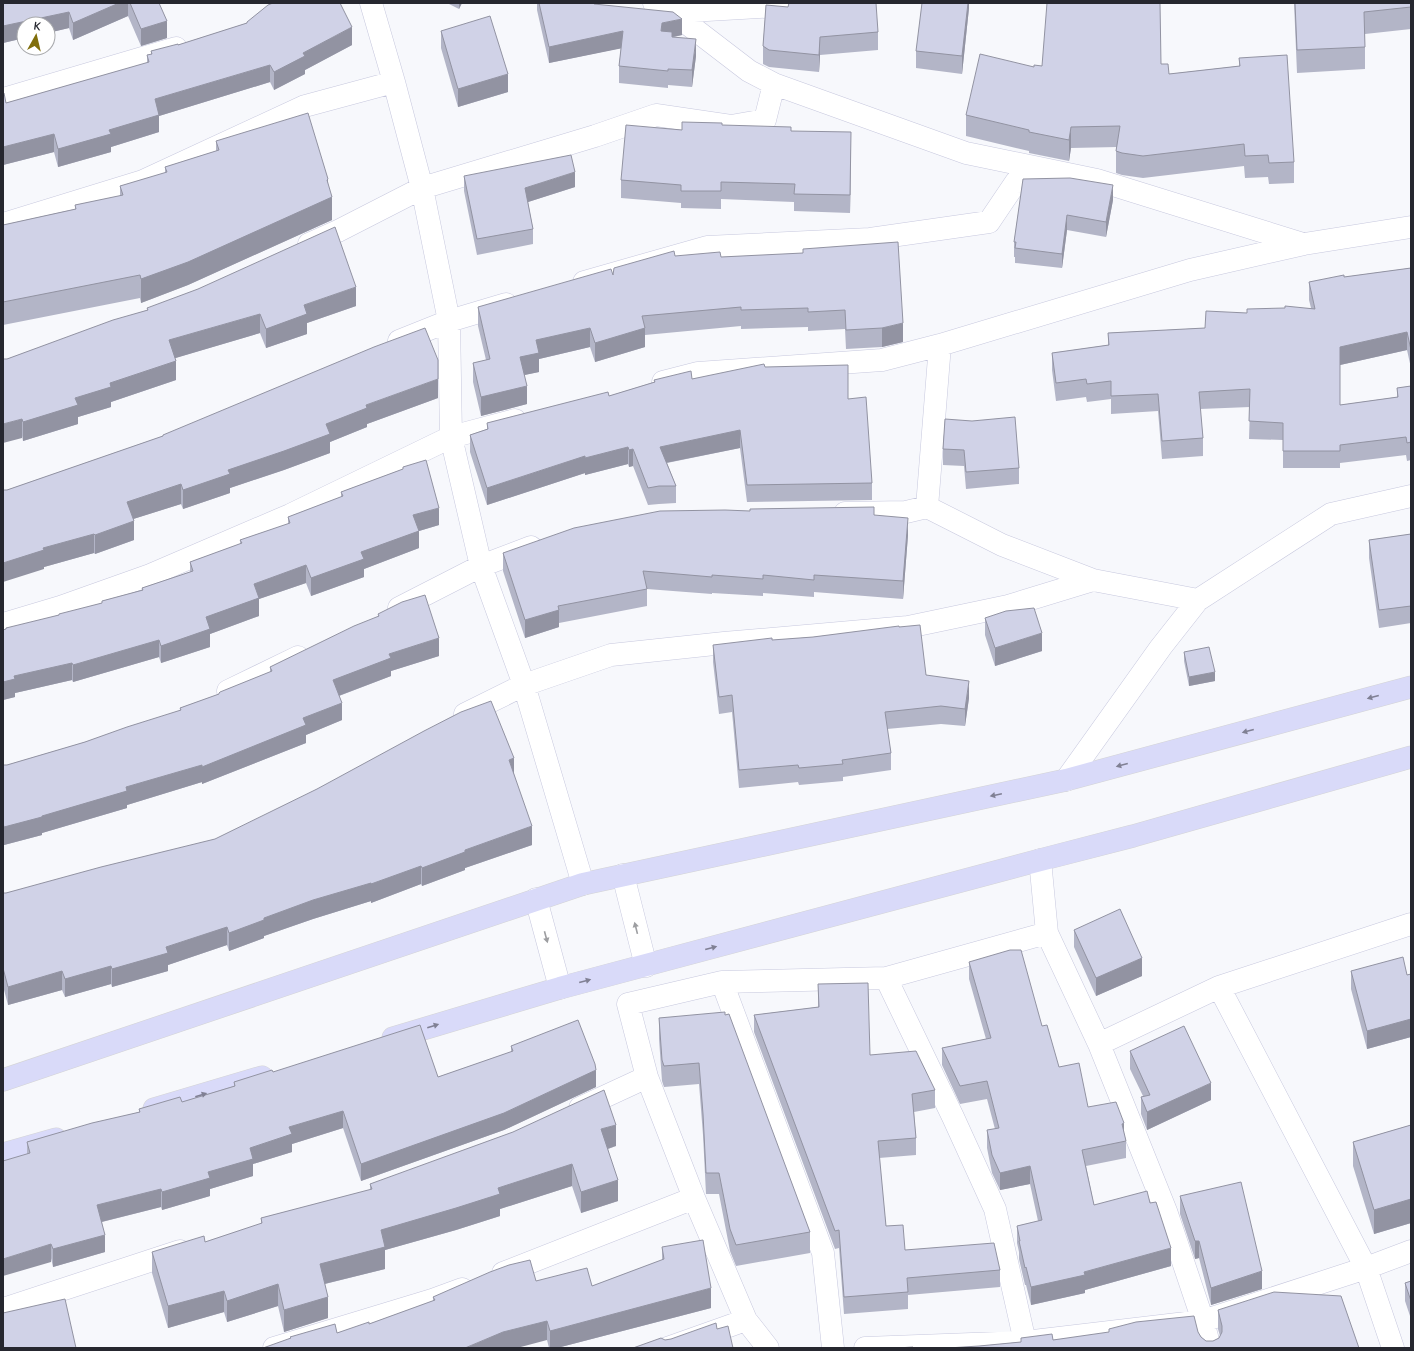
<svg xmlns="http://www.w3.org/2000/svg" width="1414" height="1351" font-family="Manrope,sans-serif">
<rect width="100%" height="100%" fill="#f7f8fc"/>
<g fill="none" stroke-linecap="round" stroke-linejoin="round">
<defs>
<path id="minor" d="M371,3L394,82L422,188L449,321L451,437L481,566L524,685L583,884
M654,3L672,12L749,71L774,84L966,153L1097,180L1303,244
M672,12L832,3
M3,99L176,48
M3,224L143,181L305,106L394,82
M309,244L338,231L422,188L595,136L656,115L731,126L765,120L774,84
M584,282L707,247L870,239L989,222L1016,182L1097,180
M399,341L449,321L506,304
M940,345L927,507L1002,545L1093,580L1198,600
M663,382L698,373L882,360L940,345L1190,270L1304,244L1411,227
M845,513L906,512L927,507
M399,608L481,566L531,547
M3,624L60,607L150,575L290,515L451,437L515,420
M228,691L298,657
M465,714L524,685L611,655L724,643L908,627L1008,606L1093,580
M1066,780L1161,647L1198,600L1331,514L1411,496
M1040,860L1047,933L1099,1044L1166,1211L1203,1321L1210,1348
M623,875L646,966
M536,899L560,988
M886,978L953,1117L995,1209L1025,1342
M722,982L823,1253L833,1348
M1219,987L1366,1268L1393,1348
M1099,1044L1219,987L1411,924
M580,1108L647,1077
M503,1273L694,1198
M3,1309L180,1251
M274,1348L432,1300L462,1289
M667,1348L746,1320
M768,1348L746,1320L694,1198L647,1077L628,1004L722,982L886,978L1047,933
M865,1348L1025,1342L1203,1321L1366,1268L1411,1251"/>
<path id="major" d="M393,1038L560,988L1040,860L1133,836L1411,757
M3,1080L583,884L1066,780L1411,687
M154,1109L262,1077
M3,1154L56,1139"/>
</defs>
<!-- minor casing -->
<use href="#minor" stroke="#c7c8de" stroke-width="23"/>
<!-- major casing -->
<use href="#major" stroke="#d4d4d5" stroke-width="23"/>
<!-- minor -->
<use href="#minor" stroke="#fff" stroke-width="22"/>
<!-- major -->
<use href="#major" stroke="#d9daf9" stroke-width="22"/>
</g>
<!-- wall -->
<path fill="#b3b5c7" d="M3,3H159L167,38L141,46L128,16L73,40L69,28L3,43Z
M447,3H462L459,9Z
M537,3H594V4L682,35L674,37L696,56L692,87L668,85V88L619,83V66L621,48L549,63L537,10Z
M969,3V8L962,74L916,68V51Z
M1294,3H1411V29L1365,34V69L1297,73Z
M766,5L878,32V50L820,55L819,72L769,67L763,64V46Z
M247,22L352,45L305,70V74L274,90L270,82L159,116V132L111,147V152L58,167L54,152L3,165V93L6,103L147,63V55L151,54V51L178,45L247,23Z
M441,31L508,92L458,107L441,48Z
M1239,58L1294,162V183L1269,184L1268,177L1245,178L1244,166L1143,178L1122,175L1116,173V151L1117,147L1071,148L1069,161L1029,153V151L966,136V115L1034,67L1042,66L1161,64L1169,74L1239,66Z
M722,125L791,131L851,150L850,213L794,211V202L721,199V209L681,208V203L621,198V180L682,130Z
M216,141L328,186L332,220L188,285L141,303L140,298L3,325V225L75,209V205L120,196V186L165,173V167L216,151Z
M464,176L575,187L528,202L533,229V244L477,255L464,191Z
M1023,179L1113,200L1106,237L1067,230L1062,268L1015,263V257H1014V242Z
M803,249L903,342L882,347L846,349L845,329L808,331V327L741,329V326L645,335V347L595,362L590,347L539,359V372L524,375L527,404L481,416L473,382V363L486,360L478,326V307L613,275L675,256L721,257L803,254Z
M1411,268V368L1407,350L1340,365V405L1397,397V388L1411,386V460L1407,461L1406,455L1340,463V468H1283V440L1249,439L1250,407L1200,409L1203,438V456L1162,459L1158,411L1111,414V399L1087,402L1086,397L1056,401L1052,370V353L1108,345V333L1205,328L1247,313L1311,308L1309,300V282L1344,277Z
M356,306L307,323V334L266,348L260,333L175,358L176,380L111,402V407L78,417V424L23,441L7,359L147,310V308Z
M765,367L848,399L872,483V500L747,502L740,448L667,463L676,486V503L659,504L648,505L633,466L629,467L628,464L585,475V473L487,505L470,452V435L487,429V423L609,396L654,382V380L692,379Z
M438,398L367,424V427L330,442V453L284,470L230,488V493L183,509L181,504L133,519L134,540L95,554L94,553L44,567V569L7,490L163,436V435Z
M945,419L1019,468V484L966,489L964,466L943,465V449Z
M403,467L439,525L419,531V548L364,569V577L311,596L306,583L259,599V616L210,634V647L161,663L159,657L73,682L72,680L15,693V697L3,700V630L59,615L102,603V601L142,590V588L190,572V562L240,544V540L288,524V517L341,497V492L403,469Z
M750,511L874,515L908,535L903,599L814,592V597L763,593V596L712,593V594L647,589V606L559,623V627L525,638L503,571V553Z
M1411,534V623L1379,628L1369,558V540Z
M378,614L439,656L391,671V676L339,696L342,720L306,735V743L202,784V782L127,805V808L42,833V835L4,845L3,841V765H7L85,742L180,711V708L219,694V693L270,672V667L378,617Z
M985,618L1042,651L995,666L985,635Z
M899,627L926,675L969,698L965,726L941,724L887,729L891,753V770L843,777V781L799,785L798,782L739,788L732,712L719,714L713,662V645L813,637Z
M1184,652L1215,681L1189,686L1184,661Z
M514,774L532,845L465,868V870L422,886L421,884L371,903V901L313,919L264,936V938L229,951L227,945L168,965V971L112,987L111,984L65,997L62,990L8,1005L3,986V893H6Z
M1074,930L1142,976L1096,996L1074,947Z
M969,962L1042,1026L1059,1067L1088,1107L1124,1133L1126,1141V1158L1086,1166L1094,1205L1150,1203L1171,1266L1085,1290V1293L1031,1305L1026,1285H1025L1019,1259V1252L1017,1243V1226L1038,1221L1030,1184L1000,1190L992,1173L987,1148V1130L995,1129L987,1099L960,1104L942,1065V1048L986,1039L969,979Z
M1351,971L1407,975L1411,974V1037L1367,1049L1351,989Z
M818,984L870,1055L935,1090V1108L914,1112L916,1138V1155L879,1158L886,1226L905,1250L1000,1270V1287L908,1295V1309L844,1314L839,1248L835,1249L754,1032V1015L818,1007Z
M725,1015L810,1232V1253L736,1266L730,1251L719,1194H706L703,1135L699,1084L664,1087L662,1081L659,1039V1018Z
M511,1046L596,1087L504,1130L361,1181L343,1128L292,1144V1152L253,1164V1176L210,1189V1196L162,1210L161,1207L102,1222L105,1252L53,1267L27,1154V1142L139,1112V1109L182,1102L234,1086V1082L273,1072L438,1077L511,1052Z
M1130,1051L1211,1100L1147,1130L1141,1114V1097L1143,1096L1130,1069Z
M1411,1125V1223L1374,1234L1353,1166V1142Z
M616,1146L608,1149L618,1201L581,1213L572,1186L500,1209V1216L456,1230L385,1250V1269L325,1284L328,1318L284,1332L278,1306L227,1322L224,1312L168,1328L152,1273V1252L205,1242L261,1224V1218L370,1190V1184Z
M1180,1196L1262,1289L1211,1305L1199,1258L1195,1259L1180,1214Z
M662,1247L711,1308L557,1348H549L547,1340L337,1333L369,1324L433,1301V1297L536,1281L592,1286L662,1260Z
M1411,1281V1319L1405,1301V1283Z
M1218,1310L1359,1348L979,1346L1021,1342V1338L1053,1340L1109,1333V1329L1198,1332L1201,1337L1206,1341H1213L1219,1338L1220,1336L1218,1329Z"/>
<!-- shaded-wall -->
<path fill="#9293a2" d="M119,3H128V16L73,40V23Z
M459,3H462L459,9Z
M968,3H969V8L962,74V56Z
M69,12V28L48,33V24H24V38L3,43V26Z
M682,19V35L672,37L661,31L662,23Z
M167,21V38L141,46V29Z
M352,27V45L305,70V74L274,90V72L303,53Z
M623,31V48L549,63V47Z
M820,37V55L819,72V55Z
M696,39V56L692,87V70Z
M270,65V82L159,116V132L111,147V152L58,167V149L109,130L155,99Z
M508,74V92L458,107V89Z
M1071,127V148L1069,161V140Z
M851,132V150L850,213V195Z
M54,134V152L3,165V147Z
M575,172V187L525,203V188Z
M328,179V198L332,197V220L188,285L141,303V279Z
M1113,185V200L1106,237V222Z
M1067,215V230L1062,268V254Z
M356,287V306L307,323V334L266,348V329L304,305Z
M260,314V333L169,360V340Z
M903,323V342L882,347V328Z
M590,328V347L539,359V372L520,376V357L536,340Z
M645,328V347L595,362V343Z
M1407,332V350L1340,365V347Z
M176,361V380L111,402V407L78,417V424L23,441V422L110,383Z
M438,379V398L367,424V427L330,442V453L284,470L230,488V493L183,509V490L228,470L366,405Z
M527,386V404L481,416V397Z
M22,419V438L3,443V424Z
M740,430V448L660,464V447Z
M628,447V464L585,475V458Z
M633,449V466L629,467V450Z
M585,456V473L487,505V488Z
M181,484V504L127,521V502Z
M439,508V525L419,531V548L364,569V577L311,596V578L361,552L413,515Z
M908,518V535L903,599V581Z
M134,521V540L95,554V535Z
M94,534V553L44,567V569L3,582V563L43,548Z
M306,565V583L259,599V616L210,634V647L161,663V646L206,617L254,584Z
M559,610V627L525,638V620Z
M1042,633V651L995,666V648Z
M439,638V656L391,671V676L333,698V680L389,654Z
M159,640V657L73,682V665Z
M72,663V680L15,693V697L3,700V682L14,676Z
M1215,672V681L1189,686V677Z
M969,681V698L965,726V709Z
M342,703V720L306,735V743L202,784V767L303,718Z
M514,758V776L509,760Z
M202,765V782L127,805V808L42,833V835L4,845V827L42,816L126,787Z
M532,826V845L465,868V870L422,886V868L465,850Z
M421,866V884L371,903V884Z
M371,883V901L313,919L264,936V938L229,951V933L264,918L313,900Z
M227,927V945L168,965V971L112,987V969L166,947Z
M1142,958V976L1096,996V978Z
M111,966V984L65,997V979Z
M62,971V990L8,1005V987Z
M1411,1019V1037L1367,1049V1031Z
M596,1070V1087L504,1130L361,1181V1164Z
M1211,1083V1100L1147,1130V1112Z
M343,1111V1128L292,1144V1152L253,1164V1176L210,1189V1196L162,1210V1192L208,1172L250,1148L289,1127Z
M1124,1123V1140L1122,1124Z
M616,1125V1146L601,1151V1129Z
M572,1164V1186L500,1209V1216L456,1230L385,1250V1269L320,1285V1264L381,1230L498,1188Z
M1030,1166V1184L1000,1190V1173Z
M618,1180V1201L581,1213V1192Z
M161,1189V1207L97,1223V1205Z
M1411,1199V1223L1374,1234V1210Z
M105,1235V1252L53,1267V1249Z
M1195,1241H1199V1258L1195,1259Z
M51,1244V1262L3,1276V1259Z
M1171,1248V1266L1085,1290V1293L1031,1305V1287Z
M1262,1271V1289L1211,1305V1288Z
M278,1284V1306L227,1322V1301Z
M711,1288V1308L557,1348H550V1331Z
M224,1291V1312L168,1328V1306Z
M328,1297V1318L284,1332V1310Z
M547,1321V1340L517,1348H465L503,1332Z"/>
<!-- building -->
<path fill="#d0d2e7" stroke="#9293a2" d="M3,3H119L73,23L69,12L3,26Z
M130,3H159L167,21L141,29Z
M273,3H340L352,27L303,53L305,56L274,72L270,65L155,99L159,115L109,130L111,134L58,149L54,134L3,147V93H4L6,103L149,62L147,55L152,54L151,51L178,44V45L247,23V22L268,5Z
M539,3H594V4L673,12L682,19L662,23L661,31L672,32V37L696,39L692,70L668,69V71L619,66L623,31L549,47Z
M789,3H876L878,32L820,37L819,55L769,50L763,46L766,5L788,7Z
M922,3H968L962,56L916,51Z
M1047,3H1160L1161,64H1168L1169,74L1240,66L1239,58L1287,55L1294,162L1269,163L1268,155L1245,156L1244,144L1143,156L1122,153L1116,151L1120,126L1071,127L1069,140L1029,132V130L966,115L980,54L1034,67V65L1042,66Z
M1295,3H1411V7L1364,12L1365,47L1297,50Z
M490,16L508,74L458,89L441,31Z
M308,113L328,179L327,180L332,197L188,262L141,279L140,275L3,302V225L76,209L75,205L123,195L120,186L167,172L165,167L219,150L216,141Z
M682,122L722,123V125L791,127V131L851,132L850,195L794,194L795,184L721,182V191H681V185L621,180L626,125L682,130Z
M571,155L575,172L525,188L533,229L477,239L464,176Z
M1070,178L1113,185L1106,222L1067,215L1062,254L1015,248L1016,242H1014L1023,179Z
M335,227L356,287L304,305L307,314L266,329L260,314L169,340L176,361L110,383L111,387L75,398L78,405L23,422L22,419L3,424V359H7L113,320L148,310L147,308L198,289Z
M898,242L903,323L882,328L846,330L845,310L808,312V308L741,310V307L642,316L645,328L595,343L590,328L536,340L539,353L520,357L527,386L481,397L473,363L490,359L478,307L611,269L613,275L614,268L674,251L675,256L720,252L721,257L803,253V249Z
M1411,268V350L1407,332L1340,347V405L1398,397L1397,388L1411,386V442L1407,443L1406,437L1340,445V451H1283V423L1249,421L1250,389L1199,392L1203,438L1162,441L1158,394L1111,396V381L1087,384L1086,379L1056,383L1052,353L1109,345L1108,333L1205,328L1206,311L1247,313V309L1285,308V306L1315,309L1309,282L1344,275V277Z
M425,328L438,360V379L366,405L367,408L326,424L330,434L284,451L228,470L230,474L183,490L181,484L127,502L134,521L95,535L94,534L43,548L44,550L3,563V490H7L163,436V435L374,347Z
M764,364L765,367L848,365V399L866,397L872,483L747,485L740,430L660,447L676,486H659L648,488L633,449L629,450L628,447L585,458V456L487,488L470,435L488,429L487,423L608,392L609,396L655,382L654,380L691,371L692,379Z
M1015,417L1019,468L966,472L964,450L943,449L945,419L972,421Z
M426,460L439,508L413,515L419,531L361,552L364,559L311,578L306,565L254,584L259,598L206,617L210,629L161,646L159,640L73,665L72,663L14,676L15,679L3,682V630L6,629V628L59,615V614L102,603V601L143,590L142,588L193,571L190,562L242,543L240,540L290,523L288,517L343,496L341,492L403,469V467Z
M874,507V515L908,518L903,581L814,575V580L763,575V579L712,575V577L643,571L647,589L558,606L559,610L525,620L503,553L574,528L660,511L725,510L750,511V509Z
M1411,534V606L1379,610L1369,540Z
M425,595L439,638L389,654L391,658L333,680L342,703L303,718L306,725L202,767V765L126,787L127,791L42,816V817L4,827L3,823V765H7L85,742L127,727L181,710L180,708L219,694V693L220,692L272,671L270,667L354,626L379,616L378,614L402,602Z
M1034,608L1042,633L995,648L985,618L1006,611Z
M920,625L926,675L969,681L965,709L941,706L885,712L891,753L842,760L843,764L799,768L798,765L739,770L732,695L719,697L713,645L772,638V640L813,637L899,626V627Z
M1209,647L1215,672L1189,677L1184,652Z
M491,701L514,758L509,760L532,826L465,850V852L422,868L421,866L371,884V883L313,900L264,918V920L229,933L227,927L166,947L168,953L112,969L111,966L65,979L62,971L8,987L3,968V893H6L101,867L215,839L317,789L424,731L461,712Z
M1120,909L1142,958L1096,978L1074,930Z
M1010,950H1021L1042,1026L1047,1025L1059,1067L1079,1063L1088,1107L1116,1102L1124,1123L1122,1124L1126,1141L1082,1150L1094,1205L1147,1191L1150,1203L1156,1202L1171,1248L1084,1272L1085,1275L1031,1287L1026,1267L1025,1268L1019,1241H1020L1017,1226L1042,1220L1030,1166L1000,1173L992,1155L987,1130L999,1128L987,1081L960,1086L942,1048L991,1038L969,962Z
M1403,957L1407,975L1411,974V1019L1367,1031L1351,971Z
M868,983L870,1055L916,1051L935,1090L912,1094L916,1138L878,1141L886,1226L903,1225L905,1250L994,1243L1000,1270L907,1278L908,1292L844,1297L839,1230L835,1231L754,1015L819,1007L818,984Z
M725,1012V1015L729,1014L810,1232L736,1245L730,1229L719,1173H706L703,1114L699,1063L664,1066L662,1060L659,1018Z
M578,1020L595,1064L596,1070L504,1113L361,1164L343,1111L289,1127L292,1134L250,1148L253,1159L208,1172L210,1178L162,1192L161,1189L97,1205L105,1235L53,1249L51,1244L3,1259V1161L30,1153L27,1142L92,1123L140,1112L139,1109L180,1097L182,1102L235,1086L234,1082L272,1070L273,1072L420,1025L438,1077L513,1051L511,1046Z
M1184,1026L1211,1083L1147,1112L1141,1097L1150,1095L1130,1051Z
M604,1090L616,1125L601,1129L618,1180L581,1192L572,1164L498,1188L500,1194L456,1208L381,1230L385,1247L320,1264L328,1297L284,1310L278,1284L227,1301L224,1291L168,1306L152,1252L204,1236L205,1242L262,1223L261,1218L372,1189L370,1184L513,1132Z
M1411,1125V1199L1374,1210L1353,1142Z
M1241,1182L1262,1271L1211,1288L1199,1241H1195L1180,1196Z
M703,1240L711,1288L550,1331L547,1321L503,1332L465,1348H263L291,1338L290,1337L335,1324L337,1333L369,1322V1324L435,1300L433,1297L490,1272L509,1265L530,1260L536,1281L587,1268L592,1286L664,1259L662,1247Z
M1411,1281V1301L1405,1283Z
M1274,1292L1341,1296L1359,1348H948L979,1346L1021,1342V1338L1052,1334L1053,1340L1109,1332V1329L1136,1322L1194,1316L1198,1332L1201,1337L1206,1341H1213L1219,1338L1222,1332V1326L1218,1310Z
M65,1299L76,1348H3V1313Z
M716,1323L717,1329L728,1326L733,1348H633L661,1338L665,1340L671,1339Z
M913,1347V1348H897Z"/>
<!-- one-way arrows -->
<defs><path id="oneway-solid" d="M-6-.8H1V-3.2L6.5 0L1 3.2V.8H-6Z"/></defs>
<g fill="#808094">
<use href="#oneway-solid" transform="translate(1373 697) rotate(165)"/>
<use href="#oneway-solid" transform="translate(1248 731) rotate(165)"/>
<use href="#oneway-solid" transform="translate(1122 765) rotate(165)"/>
<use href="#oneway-solid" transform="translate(996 795) rotate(168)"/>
<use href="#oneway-solid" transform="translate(711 948) rotate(-15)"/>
<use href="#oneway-solid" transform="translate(585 981) rotate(-15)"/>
<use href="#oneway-solid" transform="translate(433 1026) rotate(-17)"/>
<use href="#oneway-solid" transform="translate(201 1095) rotate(-17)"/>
</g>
<g fill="#9d9ea1">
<use href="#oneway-solid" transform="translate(636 928) rotate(-104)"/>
<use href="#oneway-solid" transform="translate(546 937) rotate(75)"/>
</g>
<!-- border -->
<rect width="1414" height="1351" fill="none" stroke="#26272f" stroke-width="8"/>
<!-- north arrow -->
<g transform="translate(36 36) rotate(8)"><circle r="19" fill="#ffffff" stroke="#a8a9ac"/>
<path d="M0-3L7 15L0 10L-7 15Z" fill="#806e0b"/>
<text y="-6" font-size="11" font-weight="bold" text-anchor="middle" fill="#26272f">K</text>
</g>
</svg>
